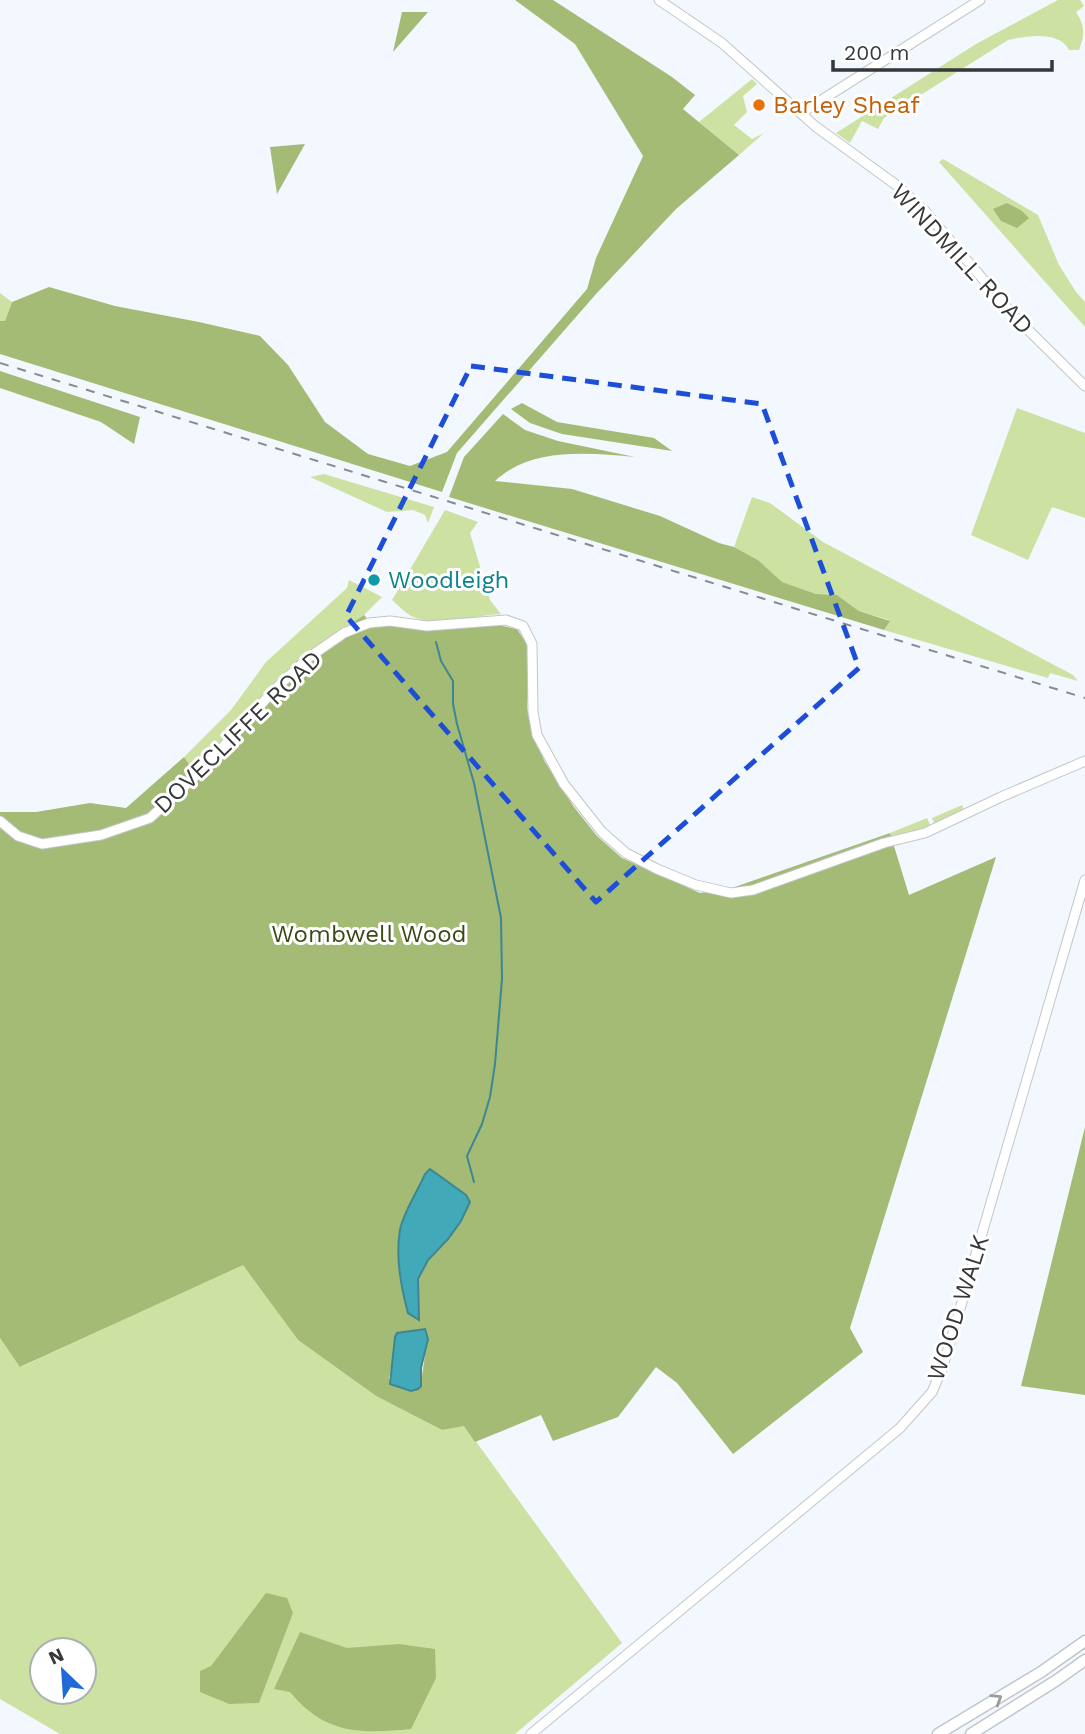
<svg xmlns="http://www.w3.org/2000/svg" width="1085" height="1734" font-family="'Work Sans',sans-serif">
<rect width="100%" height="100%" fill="#f3f7fe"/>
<!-- green -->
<path fill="#cde2a2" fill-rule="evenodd" d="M1058,0H1080L1084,6L1076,12C1085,25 1085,35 1079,50H1069C1059,30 1026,36 1008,40L884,118L878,129L862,121L850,143L836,133L976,44Z
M752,79L757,84L743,96L747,112L734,125L752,139L764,133L739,155L699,122Z
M943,159L1038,215L1059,265L1076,292L1085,302V327L939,162Z
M0,293L12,302L5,321H0Z
M1017,408L1085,433V518L1052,507L1028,560L971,535Z
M324,474L434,507L428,523L425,515L413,510L387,512L310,477Z
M752,497L770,503L823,542L1073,675L1078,681L1050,673L1048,678L884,630L889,620L859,611L837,595L816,594L781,582L758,560L734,547Z
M445,510L478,522L470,533L490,600L501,614C473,615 439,628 413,617C406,614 398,605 392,600Z
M349,580L382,597L364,615L300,658L192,771L184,757L231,710L266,662L347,588Z
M962,805L964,811L935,825L932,818Z
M927,818L931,827L892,839L890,833Z
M243,1264L298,1340L376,1396L442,1430L464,1425L622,1643L515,1734H60L0,1699V1338L21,1367ZM42,1650H84V1692H42Z"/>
<!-- forest -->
<path fill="#a4bb75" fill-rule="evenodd" d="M515,0H553L672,77L695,95L683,109L739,155L676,209L596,294L457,453L442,492L0,354V321H5L12,302L49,287L115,306L199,322L260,336L288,365L325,422L368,454L410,466L447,452L587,289L596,258L643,156L575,44Z
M402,12H428L393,52Z
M305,144L277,194L270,147Z
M1007,203L1022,211L1029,218L1017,228L1001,221L993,209Z
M0,371L140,417L134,444L101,422L0,388Z
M522,403L557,422L654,438L672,451L562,434L530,423L511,409Z
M503,414L525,430L558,441L635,457C588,453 531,447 495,481L572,489L660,516L719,543L734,547L758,560L782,582L816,594L837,595L859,611L890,621L884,630L449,497L464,457Z
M364,615L371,623L483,622L517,629L531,650L527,707L533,736L545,762L574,807L597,836L622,858L700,893L732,888L890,833L909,895L996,857L850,1328L863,1352L733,1454L677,1383L656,1367L618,1417L553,1441L541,1415L475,1442L464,1426L442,1430L376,1396L298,1340L243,1265L20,1367L0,1338V812H36L90,803L126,808L184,757L193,770L300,658ZM424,1174L448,1239L428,1260L418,1279L419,1319L399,1271ZM425,1330C429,1337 422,1374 421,1385C405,1394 403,1388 389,1379L395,1347V1337L401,1332Z
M1085,1127V1395L1021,1386Z
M266,1593L287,1598L293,1613L259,1703L229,1704L200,1692V1671L211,1666Z
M300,1632L347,1648L399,1644L435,1649L436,1678L411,1729C358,1734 325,1734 290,1692L274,1689Z"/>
<!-- water -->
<path fill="#41a9b8" stroke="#3d8792" stroke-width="2" d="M430,1169L466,1195L470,1202L461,1221L448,1239L428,1260L418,1279L419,1320L408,1313C401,1287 395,1257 400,1230C403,1213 418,1191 425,1174Z
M425,1329L428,1339L421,1368V1386L418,1389L411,1391L390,1384L395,1337L397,1333Z"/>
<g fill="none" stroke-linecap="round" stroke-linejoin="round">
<!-- stream -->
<path stroke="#3d8792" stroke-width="2" d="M436,642L441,661L453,681V704L457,724L474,783L501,918L502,979L495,1064L490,1097L482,1124L467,1156L474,1182"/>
<defs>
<path id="secondary" d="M659,0L722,43L815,126L899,187L925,211L1016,318L1085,386
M801,113L980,0
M0,821L18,836L42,844L101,835L150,818L202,770L274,690L308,658L344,633L369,623L390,621L427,626L506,620L523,626L532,644L533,712L537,735L564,784L602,832L626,853L657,869L696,885L731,893L753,890L884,843L925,833L1001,797L1085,761
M531,1734L900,1428L932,1392L942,1369L953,1333L1085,880"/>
<path id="highway" d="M938,1734L1041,1672L1085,1641
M971,1734L1057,1680L1085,1660"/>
</defs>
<!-- secondary casing -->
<use href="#secondary" stroke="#c2c6cc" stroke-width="11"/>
<!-- highway casing -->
<use href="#highway" stroke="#c2c6cc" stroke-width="13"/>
<!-- secondary -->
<use href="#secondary" stroke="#fff" stroke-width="9"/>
<!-- highway -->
<use href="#highway" stroke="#fff" stroke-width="10"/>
<!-- rail -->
<path stroke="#888b90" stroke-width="2" stroke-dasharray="9 9" stroke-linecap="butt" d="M0,363L1085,698"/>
</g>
<!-- one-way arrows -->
<defs><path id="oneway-chevron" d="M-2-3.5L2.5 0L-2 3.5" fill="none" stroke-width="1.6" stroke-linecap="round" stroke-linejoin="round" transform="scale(1.75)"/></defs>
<use stroke="#9a9b9c" href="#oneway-chevron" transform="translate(997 1699) rotate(-32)"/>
<!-- marked area -->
<path fill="none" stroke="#1d4ed8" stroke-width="5" stroke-dasharray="14 9" stroke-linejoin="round" d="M471,366L762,404L859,668L596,902L346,616Z"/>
<!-- markers -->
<circle fill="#e8710a" stroke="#fff" stroke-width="2.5" cx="759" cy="105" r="7"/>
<circle fill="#0f9aa8" stroke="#fff" stroke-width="2.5" cx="374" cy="580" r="7"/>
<g text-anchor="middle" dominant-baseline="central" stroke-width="6" stroke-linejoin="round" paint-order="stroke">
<!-- food labels -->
<g font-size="24" fill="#c56008" stroke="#fff" text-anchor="start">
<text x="773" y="105">Barley Sheaf</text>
</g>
<!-- street labels -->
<g font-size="24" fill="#353739" stroke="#fff">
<text transform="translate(962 259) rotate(47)">WINDMILL ROAD</text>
<text transform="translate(238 732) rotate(-44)">DOVECLIFFE ROAD</text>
<text transform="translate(958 1308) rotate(-72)">WOOD WALK</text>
</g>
<!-- culture labels -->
<g font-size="24" fill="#0d838f" stroke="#fff" text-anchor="start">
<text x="388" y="580">Woodleigh</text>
</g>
<!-- park labels -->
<g font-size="24" fill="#3b4916" stroke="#fff">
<text x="369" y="934">Wombwell Wood</text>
</g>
</g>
<!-- north arrow -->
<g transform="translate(63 1671) rotate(335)"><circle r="33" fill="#ffffff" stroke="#aeafb0" stroke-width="2"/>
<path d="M0-5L12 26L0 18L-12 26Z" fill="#216ad5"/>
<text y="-10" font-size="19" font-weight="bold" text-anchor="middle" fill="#353739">N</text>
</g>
<!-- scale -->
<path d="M833 60v10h219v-10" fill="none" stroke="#353739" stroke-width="3.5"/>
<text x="844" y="60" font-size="21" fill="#353739" stroke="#ffffff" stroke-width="5" paint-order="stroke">200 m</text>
</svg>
